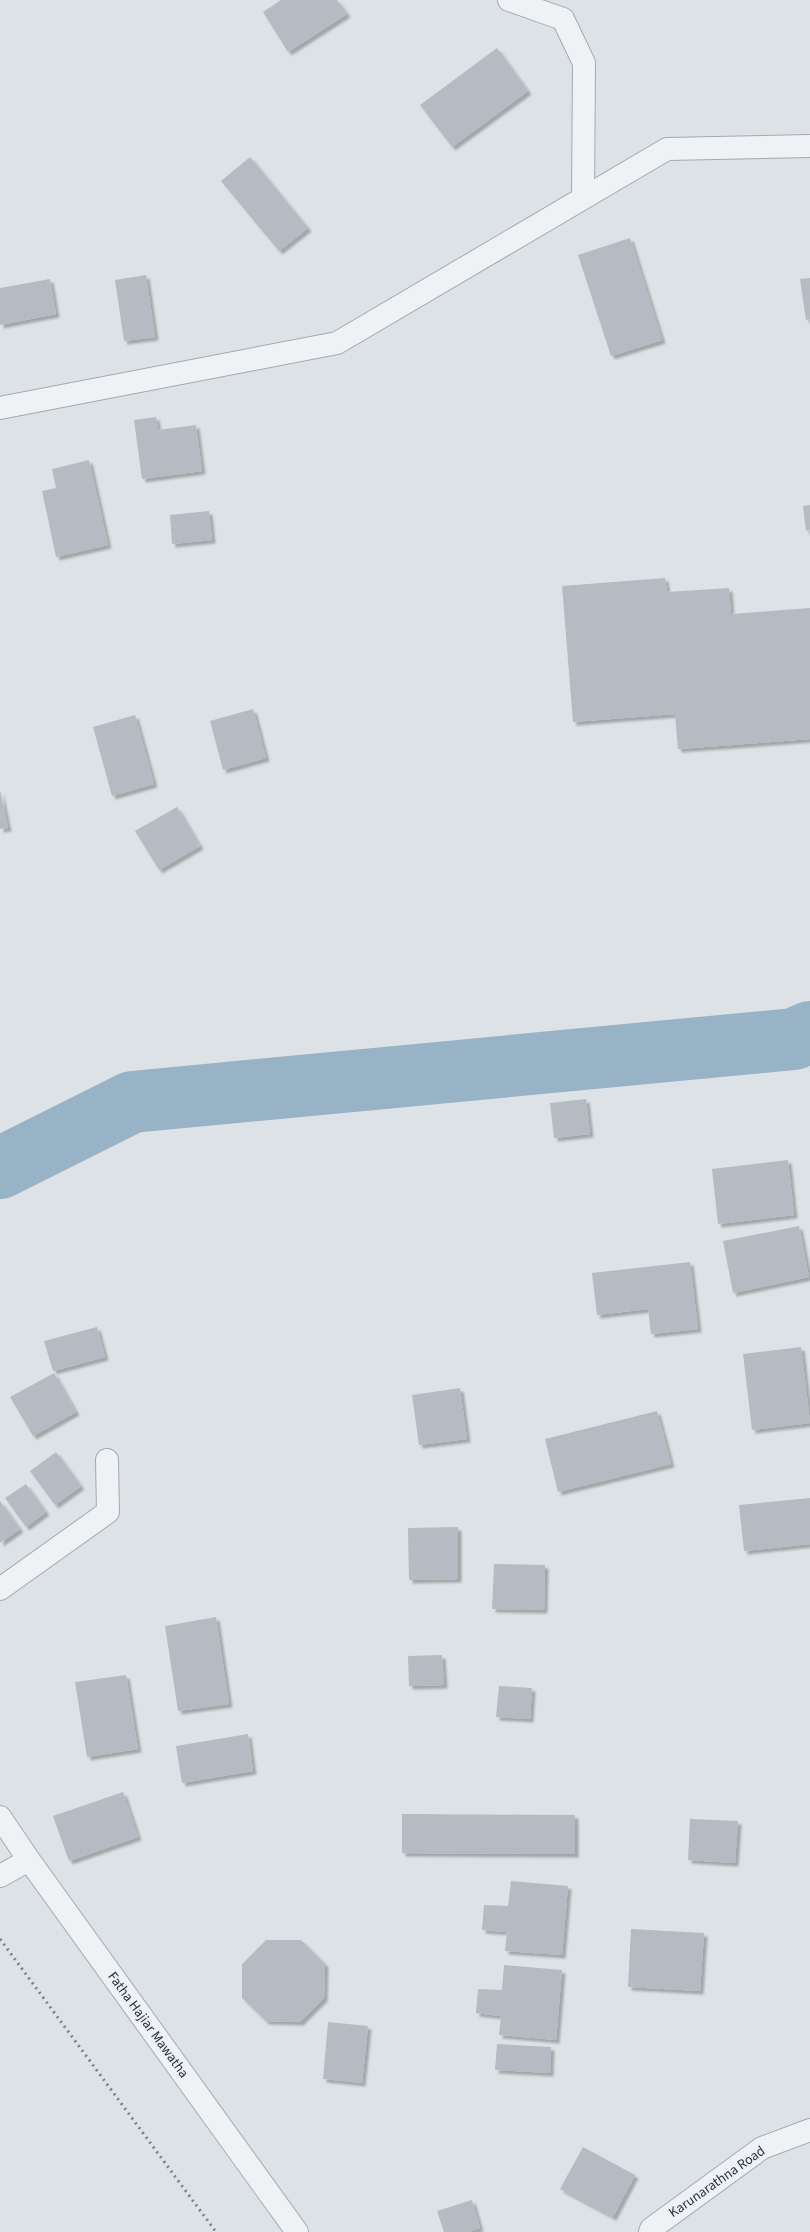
<svg xmlns="http://www.w3.org/2000/svg" width="810" height="2232" font-family="'Source Sans 3',sans-serif">
<defs>
<filter id="shadow"><feDropShadow dx="3.5" dy="3.5" stdDeviation="1" flood-color="#0004"/></filter>
</defs>
<rect width="100%" height="100%" fill="#dde2e6"/>
<g fill="none" stroke-linecap="round" stroke-linejoin="round">
<!-- river -->
<path stroke="#98b3c6" stroke-width="62" d="M0,1168L132,1102L794,1039L810,1032"/>
</g>
<!-- building -->
<path fill="#b4bbc3" filter="url(#shadow)" d="M281,0H337L347,14L288,52L263,12Z
M497,48L528,91L452,147L420,105Z
M250,157L308,228L279,251L221,181Z
M630,238L662,340L611,356L578,255Z
M146,275L155,337L124,341L115,280Z
M810,278V319L806,320L800,279Z
M50,279L56,314L0,325V288Z
M156,417L158,430L196,425L202,471L142,479L134,420Z
M89,460L108,545L56,557L42,491L56,488L52,469Z
M810,505V530L806,531L803,506Z
M209,511L212,540L172,544L170,515Z
M665,578L667,592L729,588L731,614L810,608V739L678,749L675,714L573,722L562,586Z
M253,709L266,758L223,770L210,721Z
M135,715L154,784L112,796L93,727Z
M0,790L8,828L0,829Z
M177,807L200,846L159,870L135,831Z
M586,1099L590,1134L554,1138L550,1103Z
M788,1160L794,1215L718,1224L712,1169Z
M799,1226L809,1277L733,1293L723,1241Z
M690,1262L698,1329L651,1334L648,1309L597,1315L592,1273Z
M97,1327L105,1357L53,1371L44,1341Z
M801,1347L810,1423L752,1430L743,1354Z
M54,1373L76,1412L33,1436L10,1397Z
M460,1388L467,1439L419,1445L412,1395Z
M657,1411L671,1464L558,1492L545,1439Z
M56,1452L81,1486L55,1505L30,1471Z
M26,1484L46,1512L26,1527L5,1498Z
M810,1498V1544L744,1551L739,1505Z
M0,1501L20,1529L0,1543Z
M458,1527V1579L409,1580L408,1528Z
M494,1564L545,1565L544,1610L492,1609Z
M216,1617L229,1704L178,1711L165,1626Z
M442,1655L444,1685L409,1686L408,1656Z
M126,1675L138,1749L87,1757L75,1682Z
M499,1686L532,1688L530,1719L496,1717Z
M248,1734L253,1771L182,1783L176,1746Z
M123,1792L138,1837L69,1861L53,1816Z
M402,1814L575,1815V1854L402,1853Z
M690,1819L738,1821L735,1863L688,1860Z
M511,1881L568,1886L562,1955L505,1951L507,1932L482,1930L484,1905L508,1906Z
M631,1929L704,1933L700,1991L628,1987Z
M266,1940H301L325,1964L324,1998L300,2022L266,2021L242,1998V1964Z
M504,1965L562,1970L556,2040L499,2035L501,2016L476,2013L478,1989L502,1990Z
M328,2022L368,2026L362,2083L323,2079Z
M497,2044L551,2047L550,2073L495,2070Z
M583,2147L635,2175L613,2217L560,2189Z
M472,2200L480,2228L468,2232H444L437,2211Z"/>
<g fill="none" stroke-linecap="round" stroke-linejoin="round">
<defs>
<path id="minor" d="M509,0L563,19L584,63L583,198
M0,408L337,343L667,149L810,146
M0,1589L108,1512L107,1460
M0,1817L29,1860L297,2232
M0,1876L29,1860
M650,2232L651,2229L762,2148L810,2130"/>
</defs>
<!-- minor casing -->
<use href="#minor" stroke="#a3a9b0" stroke-width="24"/>
<!-- minor -->
<use href="#minor" stroke="#eff2f5" stroke-width="22"/>
<!-- rail -->
<path stroke="#77838f" stroke-width="3" stroke-dasharray="2 4" stroke-linecap="butt" d="M0,1939L216,2232"/>
</g>
<g text-anchor="middle" dominant-baseline="central" stroke-width="3" stroke-linejoin="round" paint-order="stroke">
<!-- street labels -->
<g font-size="14" fill="#27313c" stroke="#ecf0f4">
<text transform="translate(148 2025) rotate(54)">Fatha Hajiar Mawatha</text>
<text transform="translate(717 2182) rotate(-35)">Karunarathna Road</text>
</g>
</g>
</svg>
